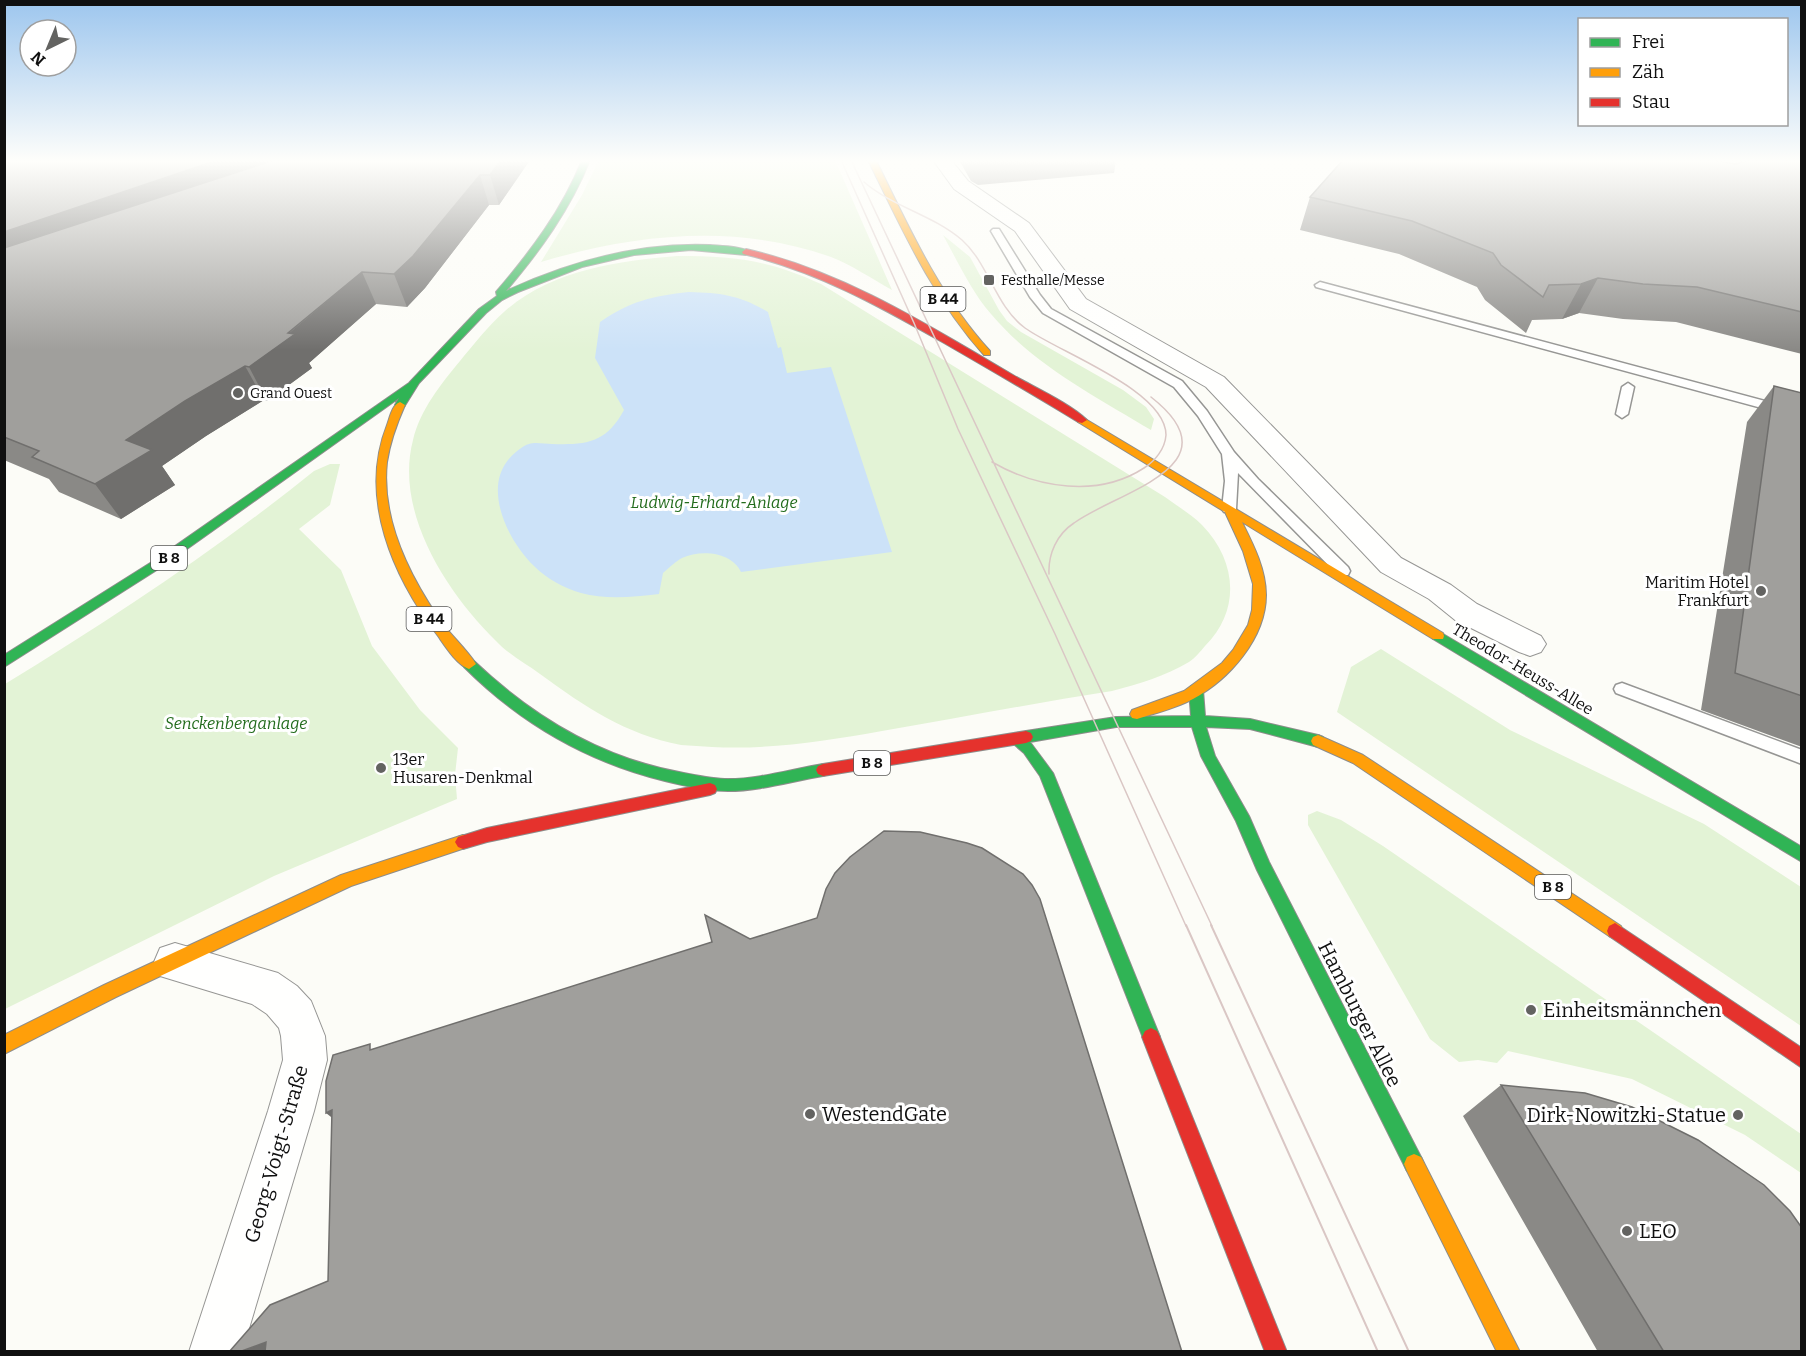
<svg xmlns="http://www.w3.org/2000/svg" width="1806" height="1356" font-family="Bitter,serif">
<rect width="100%" height="100%" fill="#fcfcf7"/>
<!-- green -->
<path fill="#e3f3d6" d="M599,160H835L892,290C872,279 852,265 831,257C737,223 635,234 541,262L582,195Z
M943,235L970,257L999,310L1007,321L1021,332L1123,390L1146,407L1154,419L1151,430C1095,396 1034,365 991,314C971,291 958,262 943,235Z
M677,256C735,256 768,260 821,284L1165,497C1177,506 1191,514 1202,525C1237,561 1241,610 1205,646C1200,652 1195,658 1189,662C1165,676 1139,684 1112,691C1035,703 959,718 882,731C825,741 770,750 712,747C702,746 691,746 681,745C625,734 585,707 540,674C525,663 508,654 496,641C447,593 394,512 413,440C420,410 441,384 460,361C474,344 488,326 505,311C552,270 618,261 677,256Z
M330,464H340L330,505L299,529L341,570L372,646L420,710L458,748L455,775L457,799L274,876L5,1009V684C112,619 216,550 314,471Z
M1381,649L1510,730L1704,824L1801,887V1026L1337,712L1351,667Z
M1317,811L1341,820L1383,846L1801,1134V1173L1745,1135L1632,1079L1508,1051L1497,1063L1478,1060L1459,1062L1430,1039L1308,825V815Z"/>
<!-- water -->
<path fill="#cce2f8" d="M689,292C722,293 739,295 768,312L778,348L781,347L787,373L831,367L892,552L741,572C732,552 701,549 682,558C676,561 669,568 663,573L659,594C633,597 606,600 581,593C564,588 547,579 534,566C509,542 483,491 508,460C512,455 523,445 529,444C535,442 545,444 552,444C587,445 606,443 624,410L595,358L600,322C631,301 652,296 689,292Z"/>
<g fill="none" stroke-linecap="round" stroke-linejoin="round">
<defs>
<path id="lane" d="M993,229H999L1040,295L1051,309L1182,381L1207,411L1234,452L1258,479L1348,567L1350,571L1348,575H1338L1238,473L1236,509L1234,512H1224L1222,509L1225,481L1222,454L1198,416L1174,387L1043,313L1030,297L991,231Z
M1320,282L1802,411V419L1316,287L1315,285Z
M1628,383L1634,387L1628,414L1622,418L1616,414L1622,387Z
M1622,683L1802,750V764L1616,693L1614,689L1616,685Z"/>
<path id="street" d="M933,160H951L968,181L1029,223L1086,299L1224,377L1401,558L1451,585L1477,604L1541,636L1546,644L1541,652L1530,656L1519,652L1455,620L1429,599L1381,572L1206,387L1070,309L1015,231L954,189Z
M175,943L278,973L297,986L311,1001L325,1036L327,1060L314,1111L242,1352H189L268,1111L283,1060L281,1036L279,1028L267,1014L252,1004L160,976L154,962L160,948Z"/>
<path id="fast" d="M582,160H590C570,210 540,251 506,291C571,261 639,242 710,245C722,246 741,246 750,252L746,255L691,250L634,255L582,267L518,292L502,300L486,313L419,383L404,407H396L395,405L399,398L163,566L4,667V655L155,560L409,383L479,309L497,296L496,292C531,251 562,210 582,160Z
M1438,631L1802,847V862L1433,639L1432,636Z
M469,659L474,661C532,716 599,757 679,772C695,775 712,779 728,779C760,779 792,769 823,764L828,766L830,770L828,774L823,776C792,781 760,791 728,791C707,791 685,786 665,781C587,762 521,724 464,667L462,664Z
M1196,685L1201,686L1203,690L1205,716L1250,719L1318,735L1323,737L1325,741L1323,745L1318,747L1250,729L1206,727L1215,756L1249,816L1269,862L1421,1157L1424,1164L1421,1171L1414,1174L1407,1171L1257,870L1236,821L1201,756L1192,727H1116L1030,742L1053,773L1160,1037L1157,1043L1151,1046L1145,1043L1040,776L1024,753L1009,740L1011,736H1020L1026,731L1116,717L1191,716L1189,690L1191,686Z"/>
<path id="slow" d="M868,160H876C909,228 939,295 990,351V355H984C932,297 902,229 868,160Z
M400,402L405,405C397,423 390,442 387,462C381,517 408,573 438,617C449,634 465,647 476,664L469,669C457,665 445,646 438,636C393,577 358,498 387,425C390,417 392,405 400,402Z
M1082,417L1443,633L1444,636L1443,639H1433L1242,522C1253,544 1266,569 1266,595C1266,638 1229,680 1193,699C1176,708 1156,713 1137,719L1132,718L1130,714L1132,710L1184,691L1222,663L1233,650L1248,625L1252,610L1253,584L1243,551L1225,512L1078,422V418Z
M1318,735L1363,755L1621,926L1623,931L1621,936L1615,939L1609,936L1353,763L1313,745L1311,741L1313,737Z
M463,835L468,837L471,842L468,847L351,886L116,997L4,1054V1035L104,985L341,875Z
M1414,1154L1421,1157L1520,1352H1497L1407,1171L1404,1164L1407,1157Z"/>
<path id="jam" d="M746,249C843,271 928,325 1013,375C1034,387 1071,404 1087,420L1082,423L1078,422C1034,395 989,369 944,343C879,306 816,271 743,254L742,252Z
M1026,731L1031,733L1033,737L1031,741L1026,743L823,776L818,774L816,770L818,766L823,764Z
M710,783L715,785L717,789L715,793L710,795L487,842L463,849L458,847L455,842L458,837L487,828Z
M1615,923L1802,1048V1068L1609,936L1607,931L1609,926Z
M1151,1028L1157,1031L1160,1037L1287,1352H1265L1142,1037L1145,1031Z"/>
</defs>
<!-- lane casing -->
<use href="#lane" stroke="#969694" stroke-width="3"/>
<!-- street casing -->
<use href="#street" stroke="#969694" stroke-width="2"/>
<!-- fast casing -->
<use href="#fast" stroke="#8d8d8b" stroke-width="2"/>
<!-- slow casing -->
<use href="#slow" stroke="#8d8d8b" stroke-width="2"/>
<!-- jam casing -->
<use href="#jam" stroke="#8d8d8b" stroke-width="2"/>
<!-- lane -->
<use href="#lane" fill="#fffffe" fill-rule="evenodd"/>
<!-- street -->
<use href="#street" fill="#fffffe" fill-rule="evenodd"/>
<!-- fast -->
<use href="#fast" fill="#30b455" fill-rule="evenodd"/>
<!-- slow -->
<use href="#slow" fill="#ff9f0a" fill-rule="evenodd"/>
<!-- jam -->
<use href="#jam" fill="#e5322d" fill-rule="evenodd"/>
<!-- tram-far1 -->
<path stroke="#dac7c5" stroke-width="1.5" d="M841,160L914,323L958,429L1055,634L1186,926
M851,160L1212,926
M864,182C893,207 933,215 962,240C989,264 995,306 1025,328C1058,352 1166,390 1166,435C1165,449 1155,461 1144,468C1098,498 1037,488 992,462
M1049,574C1048,554 1057,534 1074,523C1118,491 1239,466 1151,397"/>
<!-- tram -->
<path stroke="#dac7c5" stroke-width="2" d="M1186,925L1378,1352
M1211,925L1409,1352"/>
</g>
<!-- wall -->
<path fill="#8a8986" d="M4,160H530L499,205H489L425,288L407,307L376,304L309,363L312,368L267,401L264,400L206,436L162,466L175,485L121,519L59,492L49,479L4,460Z
M959,160H1116L1114,173L978,185L971,181Z
M1741,160H1802V354L1676,322L1623,319L1579,313L1562,319L1532,320L1526,333L1485,300L1477,287L1399,254L1300,230L1310,197L1735,164L1740,162Z
M1774,386L1802,393V747L1701,710L1747,422Z
M1501,1085L1802,1352H1598L1463,1116Z"/>
<!-- shaded-wall -->
<path fill="#706f6d" d="M218,160H317L4,271V232Z
M501,160H530L499,205L490,175Z
M480,175L489,205L425,288L407,307L394,274Z
M362,272L376,304L309,363L312,368L267,401L249,367Z
M1598,278L1579,313L1562,319L1581,284Z
M245,366L264,400L206,436L162,466L175,485L121,519L95,484L126,440L185,401Z
M332,1110L350,1132L326,1113Z
M266,1342L290,1352H239Z"/>
<!-- building -->
<path fill="#a09f9c" stroke="#706f6d" stroke-width="1.5" d="M4,160H218L4,232Z
M274,160H501L490,175H480L413,256L394,274L362,272L288,333L295,334L249,367L245,366L185,401L126,440L152,450L95,484L32,457L39,451L4,437V248Z
M1343,160H1714L1735,164L1745,161V160H1802V312L1697,287L1643,284L1598,278L1581,284L1549,285L1543,297L1501,265L1493,253L1412,221L1310,197Z
M1774,386L1802,393V696L1735,673Z
M884,831L920,832L967,843L982,848L1023,874L1032,885L1040,899L1182,1352H265L266,1342L239,1352H229L270,1305L328,1281L332,1110L326,1113V1081L333,1055L370,1044V1050L712,942L705,915L750,939L817,918L826,889L835,873L850,857Z
M1501,1085L1585,1093L1632,1107L1698,1140L1764,1185L1790,1211L1802,1228V1352H1664Z"/>
<!-- sky -->
<linearGradient id="sky" x2="0" y2="1"><stop stop-color="#9dc6ee"/><stop offset="0.46" stop-color="#fefefb"/><stop offset="1" stop-color="#fefefb" stop-opacity="0"/></linearGradient>
<rect width="1806" height="350" fill="url(#sky)"/>
<!-- markers -->
<g fill="#636361" stroke="#fff" stroke-width="2">
<rect x="983" y="274" width="12" height="12" rx="3"/>
<circle cx="238" cy="393" r="6"/>
<circle cx="1761" cy="591" r="6"/>
<circle cx="381" cy="768" r="6"/>
<circle cx="1531" cy="1010" r="6"/>
<circle cx="810" cy="1114" r="6"/>
<circle cx="1738" cy="1115" r="6"/>
<circle cx="1627" cy="1231" r="6"/>
</g>
<g text-anchor="middle" dominant-baseline="central" stroke-width="6" stroke-linejoin="round" paint-order="stroke">
<!-- far-poi labels -->
<g font-size="14" fill="#101010" stroke="#fff" text-anchor="start">
<text x="1001" y="280">Festhalle/Messe</text>
<text x="250" y="393">Grand Ouest</text>
</g>
<!-- shield labels -->
<g fill="#fff" stroke="#585858" stroke-width="1.5">
<rect x="920.5" y="287" width="45" height="24" rx="4.5"/>
<rect x="151" y="546" width="36" height="24" rx="4.5"/>
<rect x="406.5" y="607" width="45" height="24" rx="4.5"/>
<rect x="854" y="751" width="36" height="24" rx="4.5"/>
<rect x="1535" y="875" width="36" height="24" rx="4.5"/>
</g>
<g font-size="15" font-weight="bold" fill="#101010">
<text x="943" y="299">B 44</text>
<text x="169" y="558">B 8</text>
<text x="429" y="619">B 44</text>
<text x="872" y="763">B 8</text>
<text x="1553" y="887">B 8</text>
</g>
<!-- park labels -->
<g font-size="16" font-style="italic" fill="#236c1d" stroke="#fff">
<text x="714" y="502">Ludwig-Erhard-Anlage</text>
<text x="236" y="723">Senckenberganlage</text>
</g>
<!-- poi labels -->
<g font-size="16" fill="#101010" stroke="#fff" text-anchor="end">
<text x="1749" y="582">Maritim Hotel<tspan x="1749" dy="18">Frankfurt</tspan></text>
<text x="393" y="759" text-anchor="start">13er<tspan x="393" dy="18">Husaren-Denkmal</tspan></text>
</g>
<!-- street labels -->
<g font-size="16" fill="#101010" stroke="#fff">
<text transform="translate(1523 669) rotate(31)">Theodor-Heuss-Allee</text>
</g>
<!-- near-poi labels -->
<g font-size="20" fill="#101010" stroke="#fff" text-anchor="start">
<text x="1543" y="1010">Einheitsmännchen</text>
<text x="822" y="1114">WestendGate</text>
<text x="1726" y="1115" text-anchor="end">Dirk-Nowitzki-Statue</text>
<text x="1639" y="1231">LEO</text>
</g>
<!-- near-street labels -->
<g font-size="20" fill="#101010" stroke="#fff">
<text transform="translate(1360 1014) rotate(63)">Hamburger Allee</text>
<text transform="translate(276 1154) rotate(-74)">Georg-Voigt-Straße</text>
</g>
</g>
<!-- border -->
<rect width="1806" height="1356" fill="none" stroke="#101010" stroke-width="12"/>
<!-- legend -->
<rect x="1578" y="18" width="210" height="108" fill="#ffffff" stroke="#9f9f9f" stroke-width="1.5"/>
<rect x="1590" y="38" width="30" height="9" fill="#30b455" stroke="#9f9f9f" stroke-width="1.5"/>
<text x="1632" y="48" font-size="18" fill="#101010">Frei</text>
<rect x="1590" y="68" width="30" height="9" fill="#ff9f0a" stroke="#9f9f9f" stroke-width="1.5"/>
<text x="1632" y="78" font-size="18" fill="#101010">Zäh</text>
<rect x="1590" y="98" width="30" height="9" fill="#e5322d" stroke="#9f9f9f" stroke-width="1.5"/>
<text x="1632" y="108" font-size="18" fill="#101010">Stau</text>
<!-- north arrow -->
<g transform="translate(48 48) rotate(223)"><circle r="28" fill="#ffffff" stroke="#9f9f9f" stroke-width="1.5"/>
<path d="M0-4.5L10 22L0 15L-10 22Z" fill="#636361"/>
<text y="-9" font-size="16" font-weight="bold" text-anchor="middle" fill="#101010">N</text>
</g>
</svg>
